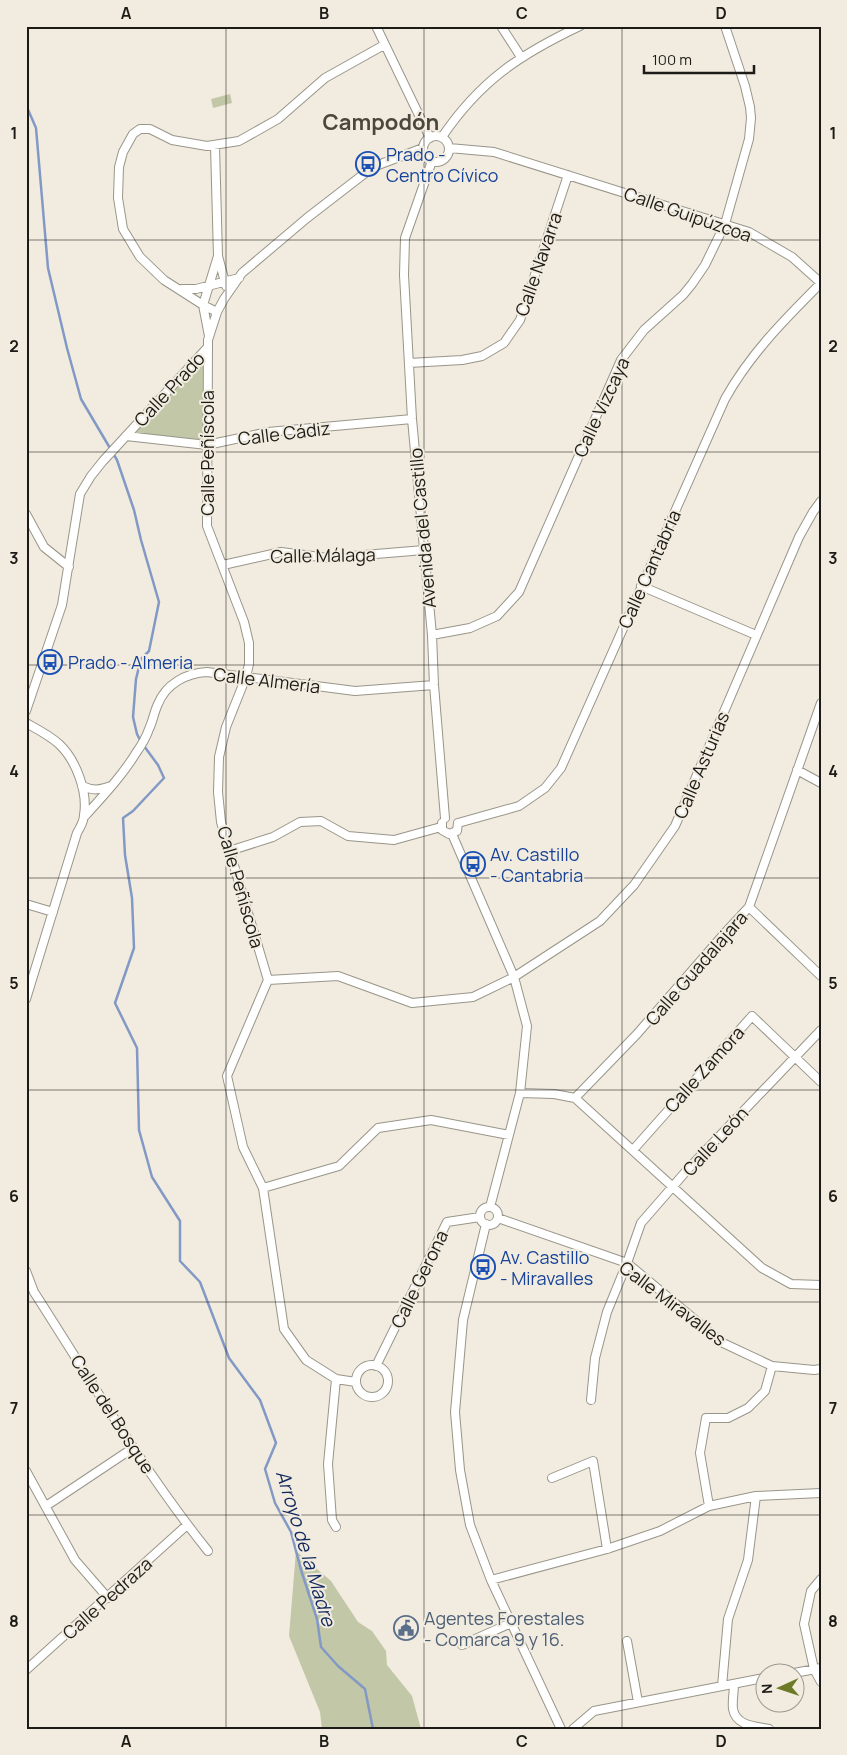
<svg xmlns="http://www.w3.org/2000/svg" width="847" height="1755" font-family="Manrope,sans-serif">
<rect width="100%" height="100%" fill="#f1ecdf"/>
<!-- green -->
<path fill="#c2c8a7" d="M230,94L232,103L213,108L211,99Z
M208,347L207,445L126,436Z
M296,1551L331,1581L358,1622L372,1631L386,1651L387,1665L412,1696L421,1729H322L320,1712L289,1636Z"/>
<g fill="none" stroke-linecap="round" stroke-linejoin="round">
<!-- stream -->
<path stroke="#8399c5" stroke-width="2.5" d="M26,105L36,128L48,268L67,348L81,399L117,460L134,510L141,540L159,602L149,651L141,659L136,679L133,717L137,734L141,742
M144,746L158,765L164,778L133,811L123,818L125,855L132,898L134,948L115,1003L137,1048L139,1130L152,1177L180,1221V1261L200,1282L229,1358L260,1400L276,1443L265,1469L275,1503L291,1532L301,1570L317,1619L321,1647L338,1666L365,1689L373,1729"/>
<defs>
<path id="minor" d="M376,26L430,138
M501,26L521,57
M423 149a13 13 0 1 1 26 0a13 13 0 1 1-26 0Z
M442,137C480,81 519,55 580,26
M449,148L494,152L749,232L792,257L821,283
M432,161L405,238L404,275L412,419L432,635L434,685L445,818
M218,256L226,286
M182,289H196L239,278
M217,312L203,305L164,280L140,257L123,229L118,198L119,167L123,152L133,134L140,129H150L172,140L207,146L239,141L278,119L325,78L384,45
M209,336L203,305L218,256L215,146
M208,347L207,526L244,622L249,643V664L246,677L226,727L219,757L218,792L221,822L268,980L227,1076L243,1147L263,1188L284,1329L306,1360L336,1379L356,1382
M409,363L462,360L482,356L504,343L520,320L568,175
M126,436L207,445L268,432L412,419
M26,514L44,547L69,567
M223,565L281,552L328,558L424,550
M641,586L756,635
M432,635L470,628L497,616L519,592L621,360L644,330L683,295L692,284L705,265L725,224L749,139L751,118L750,107L745,86L725,26
M26,711L62,605L80,494L91,476L103,461L208,347V340L217,312L224,299L242,273L307,218L373,167L423,148
M26,723C37,729 49,735 59,744C76,760 88,792 84,815C84,821 80,828 77,833L26,999
M797,770L821,783
M82,786C93,791 100,790 111,786
M85,816C103,796 122,776 136,753C141,746 146,738 149,729C153,721 154,712 158,704C166,684 186,673 207,672L355,691L434,685
M442,823V830L449,834L457,831L458,823
M458,823L519,806L545,788L561,768L725,399C750,354 785,319 821,283
M452,834L514,977L527,1026L520,1093L490,1207
M229,851L273,837L300,822L321,821L348,836L394,840L441,827
M26,904L53,912
M749,907L821,976
M268,980L338,976L412,1003L473,997L514,977L600,921L634,885L675,826L799,537L813,512L821,501
M520,1093L554,1094L575,1098L762,1268L791,1284L821,1285
M575,1098L637,1034L723,935L749,907L821,703
M633,1150L752,1016L821,1082
M263,1188L339,1166L378,1128L431,1120L509,1135
M480 1216a9 9 0 1 1 18 0a9 9 0 1 1-18 0Z
M498,1218L627,1263L723,1343L772,1366L814,1370L821,1369
M486,1224L463,1320L455,1412L460,1470L470,1525L491,1580L561,1729
M26,1271L34,1292C90,1379 143,1470 208,1551
M356 1381a16 16 0 1 1 32 0a16 16 0 1 1-32 0Z
M376,1366L447,1222L480,1217
M591,1400L595,1358L607,1312L627,1263L641,1223L688,1169L821,1030
M26,1471L75,1560L108,1598
M552,1478L593,1461L607,1549
M46,1506L133,1448
M709,1506L700,1453L706,1418H728L748,1408L765,1391L772,1366
M336,1527L332,1520L328,1464L336,1379
M821,1579L811,1591L804,1624L814,1669L821,1682
M491,1580L607,1549L660,1531L709,1506L756,1496L821,1493
M627,1641L638,1702
M462,1645L511,1623
M26,1670L187,1525
M794,1673L821,1668
M734,1684C734,1692 732,1701 733,1709C736,1726 755,1726 769,1729
M722,1686L728,1619L748,1560L756,1496
M573,1729L594,1711L764,1678"/>
</defs>
<!-- minor casing -->
<use href="#minor" stroke="#999589" stroke-width="10"/>
<!-- minor -->
<use href="#minor" stroke="#fff" stroke-width="8"/>
</g>
<!-- grid -->
<path fill="none" stroke="#1d1b17" stroke-width="1" stroke-opacity="0.55" d="M226,26V1729M424,26V1729M622,26V1729M26,240H821M26,452H821M26,665H821M26,878H821M26,1090H821M26,1302H821M26,1515H821"/>
<!-- icons -->
<defs>
<symbol id="bus-ring" viewBox="-11 -11 22 22"><circle r="9.5" fill="#f1ecdf" stroke="#1a4fb4" stroke-width="1.5"/><path d="M-5-6H5V4H4V6H2V4H-2V6H-4V4H-5ZM-3.5-4V0h7V-4ZM-3.5 1.2v1.5H-2V1.2ZM2 1.2v1.5H3.5V1.2Z" fill="#1a4fb4"/></symbol>
<symbol id="civic-ring" viewBox="-11 -11 22 22"><circle r="9.5" fill="#f1ecdf" stroke="#5c6f8a" stroke-width="1.5"/><path d="M-.6-6.5H3V-4.5H.6V-3L4-1V1h2V6H-6V1h2V-1L-.6-3ZM-1.2 2.5V6h2.4V2.5Z" fill="#5c6f8a"/></symbol>
</defs>
<g fill-rule="evenodd">
<use href="#bus-ring" x="354" y="150" width="28" height="28"/>
<use href="#bus-ring" x="36" y="648" width="28" height="28"/>
<use href="#bus-ring" x="459" y="850" width="28" height="28"/>
<use href="#bus-ring" x="469" y="1253" width="28" height="28"/>
<use href="#civic-ring" x="392" y="1614" width="28" height="28"/>
</g>
<g text-anchor="middle" dominant-baseline="central" stroke-width="4" stroke-linejoin="round" paint-order="stroke">
<!-- transit labels -->
<g font-size="18" fill="#164399" stroke="#f1ecdf" text-anchor="start">
<text x="386" y="154">Prado -<tspan x="386" dy="21">Centro Cívico</tspan></text>
<text x="68" y="662">Prado - Almeria</text>
<text x="490" y="854">Av. Castillo<tspan x="490" dy="21">- Cantabria</tspan></text>
<text x="500" y="1257">Av. Castillo<tspan x="500" dy="21">- Miravalles</tspan></text>
</g>
<!-- street labels -->
<g font-size="18" fill="#1d1b17" stroke="#f1ecdf">
<text transform="translate(688 214) rotate(19)">Calle Guipúzcoa</text>
<text transform="translate(538 264) rotate(-71)">Calle Navarra</text>
<text transform="translate(169 389) rotate(-47)">Calle Prado</text>
<text transform="translate(601 407) rotate(-65)">Calle Vizcaya</text>
<text transform="translate(284 433) rotate(-7)">Calle Cádiz</text>
<text transform="translate(207 453) rotate(-90)">Calle Peñíscola</text>
<text transform="translate(422 528) rotate(-95)">Avenida del Castillo</text>
<text transform="translate(323 555) rotate(-1)">Calle Málaga</text>
<text transform="translate(649 569) rotate(-66)">Calle Cantabria</text>
<text transform="translate(267 680) rotate(7)">Calle Almería</text>
<text transform="translate(701 765) rotate(-67)">Calle Asturias</text>
<text transform="translate(241 887) rotate(74)">Calle Peñíscola</text>
<text transform="translate(696 968) rotate(-49)">Calle Guadalajara</text>
<text transform="translate(704 1069) rotate(-48)">Calle Zamora</text>
<text transform="translate(715 1141) rotate(-47)">Calle León</text>
<text transform="translate(419 1279) rotate(-64)">Calle Gerona</text>
<text transform="translate(673 1303) rotate(37)">Calle Miravalles</text>
<text transform="translate(113 1414) rotate(57)">Calle del Bosque</text>
<text transform="translate(107 1598) rotate(-42)">Calle Pedraza</text>
</g>
<!-- service labels -->
<g font-size="18" fill="#4e5e75" stroke="#f1ecdf" text-anchor="start">
<text x="424" y="1618">Agentes Forestales<tspan x="424" dy="21">- Comarca 9 y 16.</tspan></text>
</g>
<!-- water labels -->
<g font-size="19" font-style="italic" fill="#11275d" stroke="#f1ecdf">
<text transform="translate(306 1548) rotate(73)">Arroyo de la Madre</text>
</g>
<!-- district labels -->
<g font-size="22" font-weight="bold" fill="#4b473c" stroke="#f1ecdf">
<text x="381" y="122">Campodón</text>
</g>
</g>
<!-- border -->
<rect width="847" height="1755" fill="none" stroke="#f1ecdf" stroke-width="55"/>
<!-- north arrow -->
<g transform="translate(780 1688) rotate(267)"><circle r="24" fill="#f1ecdf" stroke="#9c988f"/>
<path d="M0-4L9 19L0 12L-9 19Z" fill="#6d7b29"/>
<text y="-8" font-size="14" font-weight="bold" text-anchor="middle" fill="#1d1b17">N</text>
</g>
<!-- scale -->
<path d="M644 65v8h110v-8" fill="none" stroke="#1d1b17" stroke-width="2.5"/>
<text x="652" y="65" font-size="15" fill="#1d1b17" stroke="#f1ecdf" stroke-width="4" paint-order="stroke">100 m</text>
<rect x="28" y="28" width="792" height="1700" fill="none" stroke="#1d1b17" stroke-width="2"/>
<g font-size="16" text-anchor="middle" font-weight="bold" fill="#1d1b17">
<text x="126" y="19">A</text>
<text x="324" y="19">B</text>
<text x="522" y="19">C</text>
<text x="721" y="19">D</text>
<text x="14" y="139">1</text>
<text x="833" y="139">1</text>
<text x="14" y="352">2</text>
<text x="833" y="352">2</text>
<text x="14" y="564">3</text>
<text x="833" y="564">3</text>
<text x="14" y="777">4</text>
<text x="833" y="777">4</text>
<text x="14" y="989">5</text>
<text x="833" y="989">5</text>
<text x="14" y="1202">6</text>
<text x="833" y="1202">6</text>
<text x="14" y="1414">7</text>
<text x="833" y="1414">7</text>
<text x="14" y="1627">8</text>
<text x="833" y="1627">8</text>
<text x="126" y="1747">A</text>
<text x="324" y="1747">B</text>
<text x="522" y="1747">C</text>
<text x="721" y="1747">D</text>
</g>
</svg>
